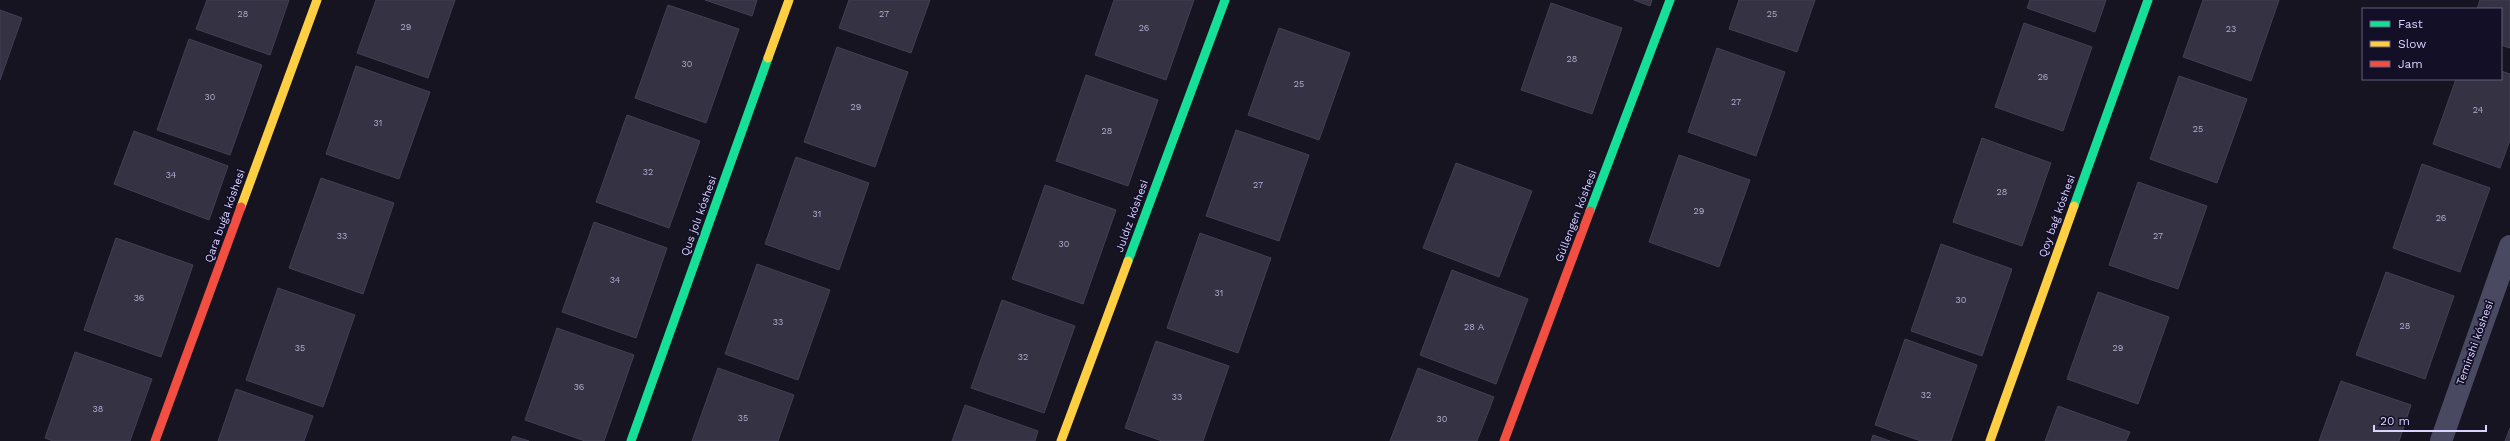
<svg xmlns="http://www.w3.org/2000/svg" width="2510" height="441" font-family="'Work Sans',sans-serif">
<rect width="100%" height="100%" fill="#161421"/>
<!-- building -->
<path fill="#343243" stroke="#433f54" d="M207,0H289L270,55L196,29Z
M376,0H455L428,78L357,53Z
M705,0H757L752,16Z
M849,0H930L911,53L839,28Z
M1114,0H1194L1166,80L1095,55Z
M1634,0H1652L1650,6Z
M1739,0H1815L1797,52L1729,29Z
M2030,0H2106L2095,32L2027,8Z
M2203,0H2279L2251,81L2183,57Z
M2480,0H2510V48L2501,45V9H2477Z
M1551,3L1622,28L1592,114L1521,90Z
M668,5L739,29L706,123L635,98Z
M0,10L22,18L0,80Z
M2024,23L2092,47L2063,131L1995,107Z
M1279,28L1350,53L1319,140L1248,115Z
M189,39L262,65L230,155L157,130Z
M837,47L908,72L875,167L804,142Z
M1717,48L1785,72L1756,156L1688,132Z
M356,66L430,92L399,179L326,154Z
M2501,71L2510,74V140L2500,168L2433,144L2456,79H2501Z
M1086,75L1158,100L1128,186L1056,161Z
M2179,76L2247,99L2217,183L2150,159Z
M627,115L700,141L669,228L596,202Z
M1236,130L1309,155L1279,241L1206,216Z
M134,131L228,166L209,220L114,184Z
M1982,138L2051,163L2022,246L1953,222Z
M1679,155L1750,180L1719,267L1649,242Z
M796,157L869,183L839,270L765,244Z
M1456,163L1532,191L1499,277L1423,248Z
M2422,164L2490,188L2460,272L2393,248Z
M321,178L394,203L363,294L289,268Z
M2138,182L2207,206L2178,289L2109,265Z
M1045,185L1116,210L1083,304L1012,279Z
M594,222L667,248L636,338L562,312Z
M1200,233L1271,258L1238,353L1167,328Z
M116,238L193,265L161,357L84,330Z
M1941,244L2012,269L1982,356L1911,331Z
M757,264L830,290L798,380L725,354Z
M1452,270L1528,299L1496,384L1420,355Z
M2386,272L2454,296L2425,379L2356,355Z
M278,288L355,315L323,407L246,380Z
M2098,292L2169,317L2138,404L2067,379Z
M1002,300L1075,326L1044,413L971,388Z
M557,328L634,355L604,441H585L525,420Z
M1905,339L1977,365L1951,441H1921L1875,425Z
M1156,341L1229,366L1203,441H1162L1125,428Z
M75,352L152,379L130,441H53L45,438Z
M718,368L794,395L778,441H692Z
M1418,368L1494,397L1477,441H1390Z
M2341,381L2411,405L2399,441H2319Z
M236,389L313,416L304,441H218Z
M965,405L1038,431L1035,441H952Z
M2058,406L2130,432L2126,441H2045Z
M2510,428V441H2505Z
M1873,435L1890,441H1871Z
M513,436L529,441H511Z"/>
<g fill="none" stroke-linecap="round" stroke-linejoin="round">
<!-- street -->
<path stroke="#4a4962" stroke-width="22" d="M2441,441L2510,246"/>
<!-- fast -->
<path stroke="#16e098" stroke-width="9" d="M2074,206L2148,0
M1590,211L1670,0
M1128,261L1225,0
M631,441L768,58"/>
<!-- slow -->
<path stroke="#ffcf43" stroke-width="9" d="M768,58L789,0
M241,207L317,0
M1061,441L1128,261
M1990,441L2074,206"/>
<!-- jam -->
<path stroke="#f24e42" stroke-width="9" d="M155,441L241,207
M1504,441L1590,211"/>
</g>
<g text-anchor="middle" dominant-baseline="central" stroke-width="3.5" stroke-linejoin="round" paint-order="stroke">
<!-- number labels -->
<g font-size="9" fill="#b0acd0">
<text x="243" y="14">28</text>
<text x="884" y="14">27</text>
<text x="1772" y="14">25</text>
<text x="406" y="27">29</text>
<text x="1144" y="28">26</text>
<text x="2231" y="29">23</text>
<text x="1572" y="59">28</text>
<text x="687" y="64">30</text>
<text x="2043" y="77">26</text>
<text x="1299" y="84">25</text>
<text x="210" y="97">30</text>
<text x="1736" y="102">27</text>
<text x="856" y="107">29</text>
<text x="2478" y="110">24</text>
<text x="378" y="123">31</text>
<text x="2198" y="129">25</text>
<text x="1107" y="131">28</text>
<text x="648" y="172">32</text>
<text x="171" y="175">34</text>
<text x="1258" y="185">27</text>
<text x="2002" y="192">28</text>
<text x="1699" y="211">29</text>
<text x="817" y="214">31</text>
<text x="2441" y="218">26</text>
<text x="342" y="236">33</text>
<text x="2158" y="236">27</text>
<text x="1064" y="244">30</text>
<text x="615" y="280">34</text>
<text x="1219" y="293">31</text>
<text x="139" y="298">36</text>
<text x="1961" y="300">30</text>
<text x="778" y="322">33</text>
<text x="2405" y="326">28</text>
<text x="1474" y="327">28 А</text>
<text x="300" y="348">35</text>
<text x="2118" y="348">29</text>
<text x="1023" y="357">32</text>
<text x="579" y="387">36</text>
<text x="1926" y="395">32</text>
<text x="1177" y="397">33</text>
<text x="98" y="409">38</text>
<text x="743" y="418">35</text>
<text x="1442" y="419">30</text>
</g>
<!-- street labels -->
<g font-size="11" fill="#d9d4ff" stroke="#130f26">
<text transform="translate(225 216) rotate(-70)">Qara buǵa kóshesi</text>
<text transform="translate(699 216) rotate(-70)">Qus jolı kóshesi</text>
<text transform="translate(1132 216) rotate(-70)">Juldız kóshesi</text>
<text transform="translate(1576 216) rotate(-69)">Gúllengen kóshesi</text>
<text transform="translate(2057 216) rotate(-70)">Qoy baǵ kóshesi</text>
<text transform="translate(2475 343) rotate(-70)">Temirshi kóshesi</text>
</g>
</g>
<!-- legend -->
<rect x="2362" y="8" width="140" height="72" fill="#130f26" stroke="#625e7d"/>
<rect x="2370" y="21" width="20" height="6" fill="#16e098" stroke="#625e7d"/>
<text x="2398" y="28" font-size="12" fill="#d9d4ff">Fast</text>
<rect x="2370" y="41" width="20" height="6" fill="#ffcf43" stroke="#625e7d"/>
<text x="2398" y="48" font-size="12" fill="#d9d4ff">Slow</text>
<rect x="2370" y="61" width="20" height="6" fill="#f24e42" stroke="#625e7d"/>
<text x="2398" y="68" font-size="12" fill="#d9d4ff">Jam</text>
<!-- scale -->
<path d="M2374 425v6h112v-6" fill="none" stroke="#d9d4ff" stroke-width="2"/>
<text x="2380" y="425" font-size="12" fill="#d9d4ff" stroke="#130f26" stroke-width="3" paint-order="stroke">20 m</text>
</svg>
